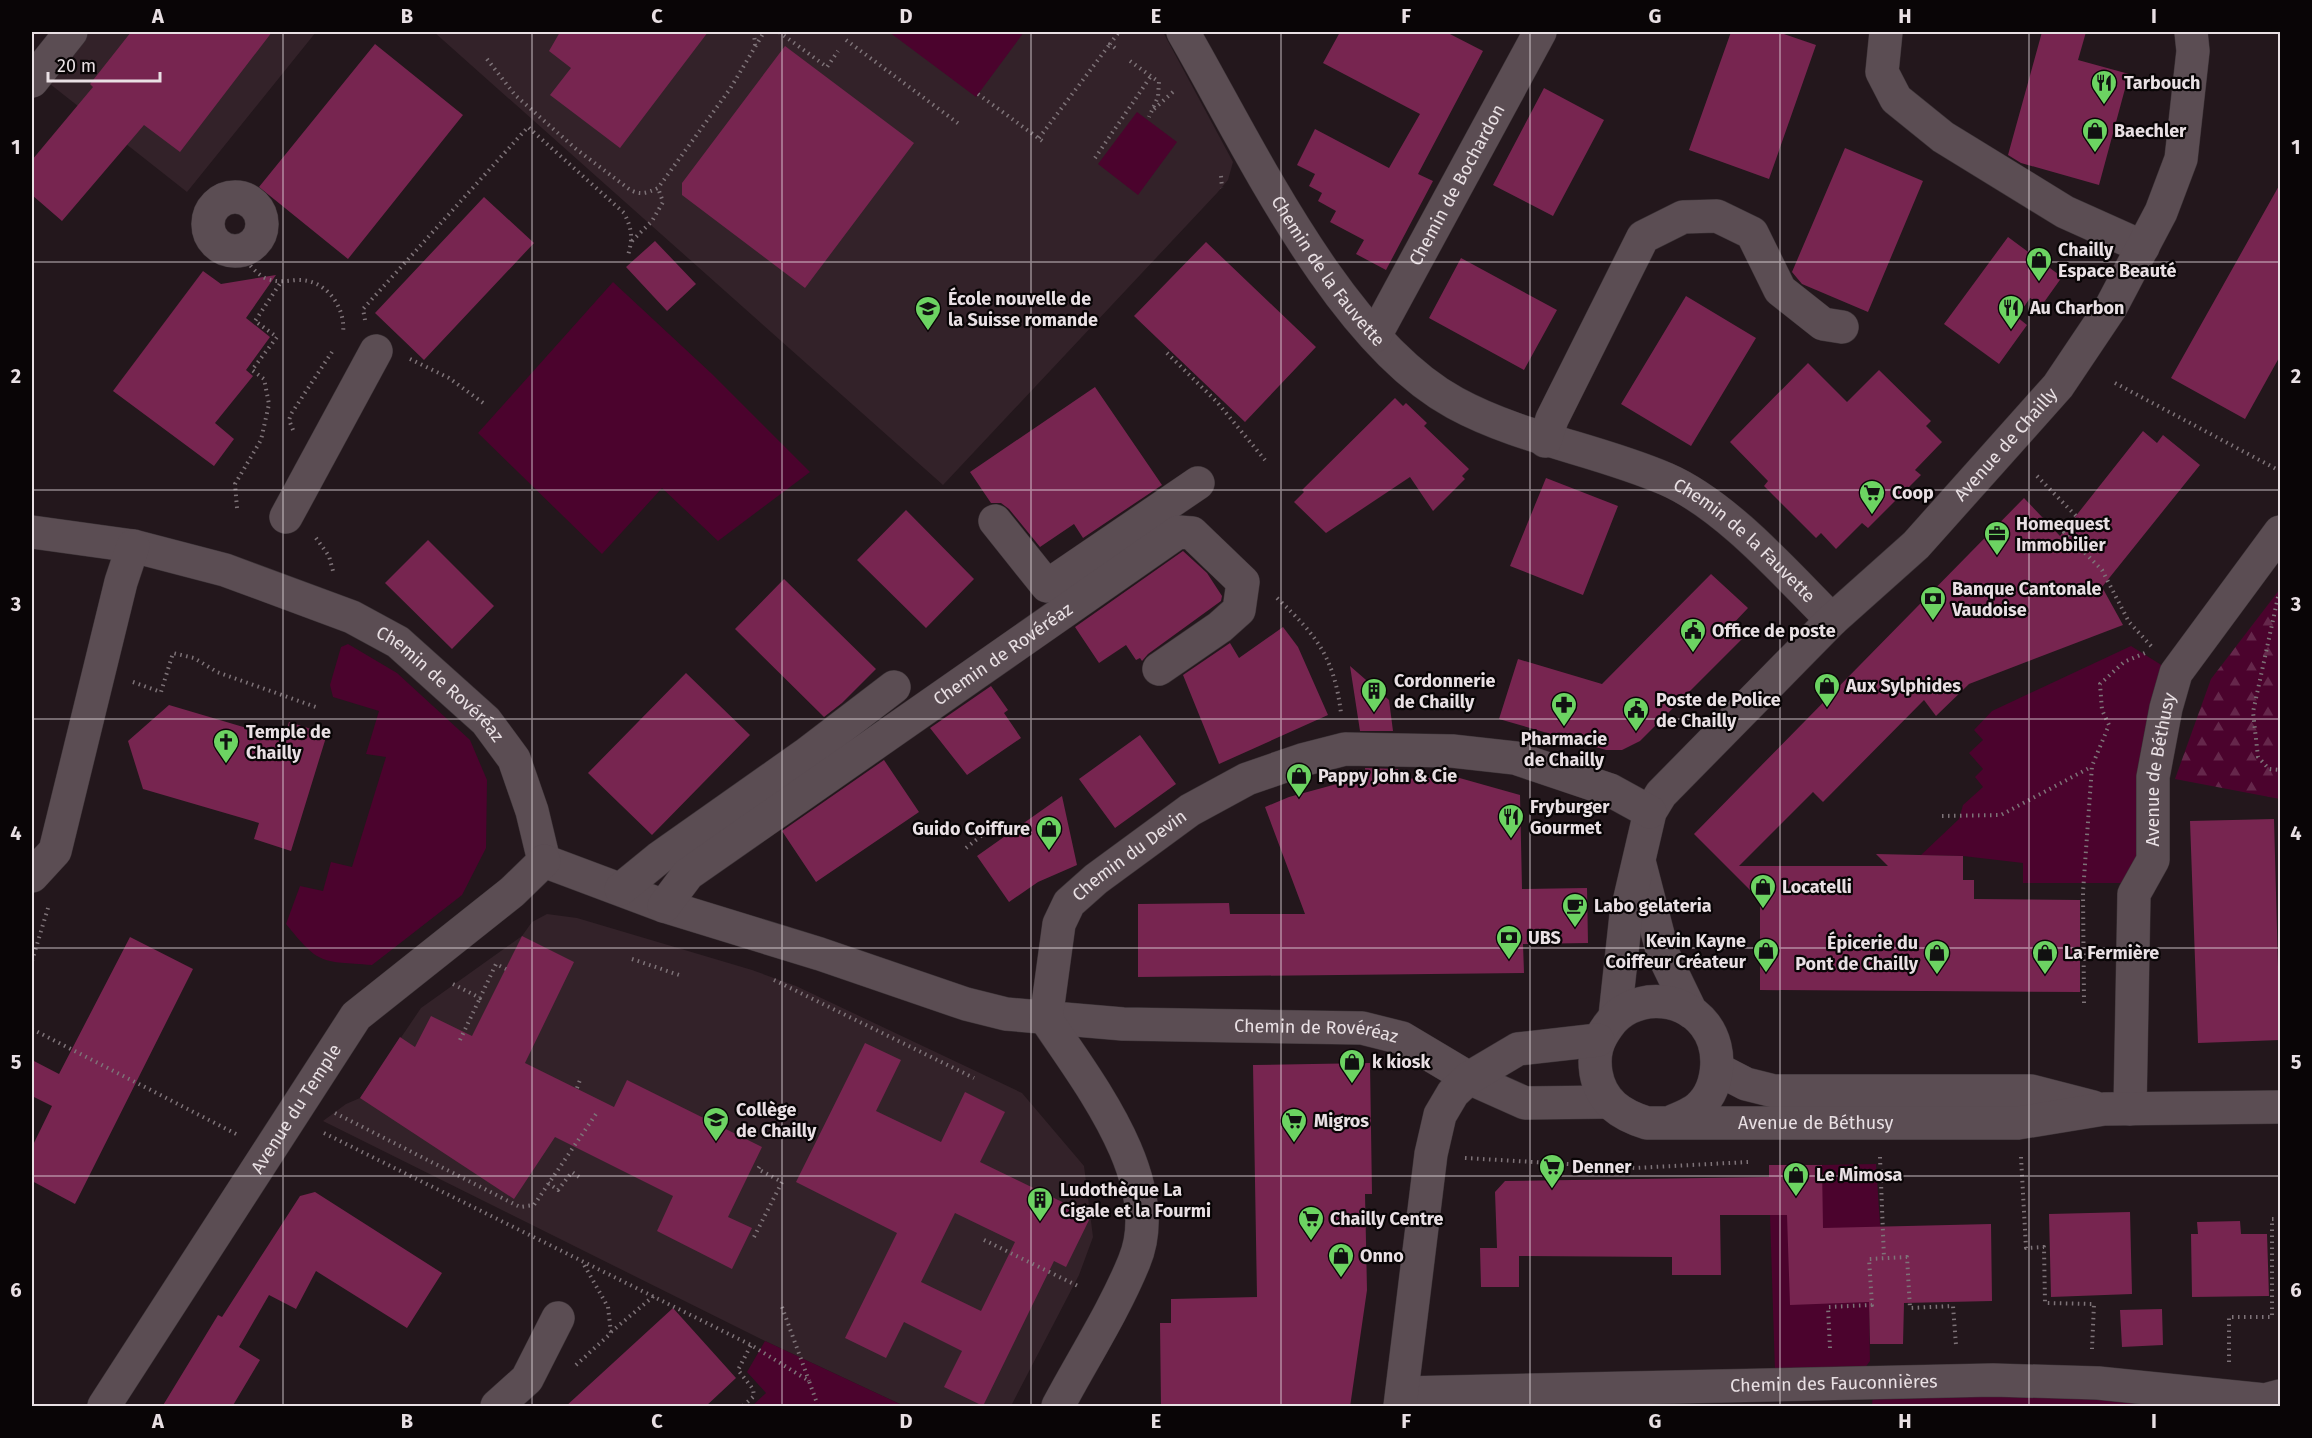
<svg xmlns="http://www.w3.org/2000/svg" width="2312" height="1438" font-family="'Fira Sans',sans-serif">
<defs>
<pattern id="forest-firs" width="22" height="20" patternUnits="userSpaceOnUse" patternTransform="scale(1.5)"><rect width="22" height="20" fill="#4b032d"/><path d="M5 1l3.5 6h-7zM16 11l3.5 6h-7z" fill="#65274b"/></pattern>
</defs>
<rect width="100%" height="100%" fill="#23171c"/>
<!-- built -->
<path fill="#332229" d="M89,32H316L187,192L50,84Z
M434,32H1163L1233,162L1228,180L1217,193L943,485Z
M547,914L577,918L752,970L796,986L1022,1093L1084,1166L1093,1237L1079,1275L1011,1406H904L765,1341L323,1121L346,1104L360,1098L421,1008L522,936L532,922Z"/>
<!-- forest -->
<path fill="url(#forest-firs)" d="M2280,589V799L2175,779L2211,679Z"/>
<!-- green -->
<path fill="#4b032d" d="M889,32H1024L976,97Z
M1137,112L1177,142L1138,195L1098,164Z
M613,282L712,374L810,472L718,541L662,488L602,554L478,433Z
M348,644L397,673L470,740L487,780L486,848L462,895L372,965C321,961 320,966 286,924L300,886L323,891L331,862L352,867L386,757L366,754L379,711L333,697L330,685L341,647Z
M2131,646L2163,666L2142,883H2023V863L1963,856L1921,855L1959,819L1963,805L1983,787L1975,777L1983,769L1969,753L1983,740L1974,730L1992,711Z
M1876,1164L1882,1254L1869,1312L1870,1361L1864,1369L1775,1372L1770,1215L1822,1180V1165Z
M765,1341L904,1406H752L766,1393L747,1372Z
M2047,1389L2199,1406H1872L1873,1392Z"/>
<!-- building -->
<path fill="#772550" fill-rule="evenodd" d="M131,32H272L180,152L144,125L62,221L32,195V160L93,87L90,84Z
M560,32H708L620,148L550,95L571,68L549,51Z
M1340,32H1446L1483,51L1418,174L1433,181L1386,270L1356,254L1364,240L1330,222L1336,211L1318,201L1322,193L1309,186L1315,174L1297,165L1315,129L1389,168L1420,114L1323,63Z
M1731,32H1778L1816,45L1769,179L1689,150Z
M2042,32H2086L2078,60L2129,74L2099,185L2021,163L2008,155Z
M375,44L463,115L348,259L259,187Z
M785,46L914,143L805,288L682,195V183Z
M1544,88L1604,120L1553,216L1493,185Z
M1845,148L1923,181L1868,312L1802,284L1792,272Z
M2280,184V356L2245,419L2171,378Z
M484,197L534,243L424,360L375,313Z
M2008,237L2062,277L2042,305L2030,298L2017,317L2027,325L1999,364L1944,324Z
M655,241L696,284L667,311L626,267Z
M1206,242L1316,347L1245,422L1134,316Z
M1461,258L1557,310L1524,370L1429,318Z
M203,271L221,284L276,275L246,318L270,337L246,370L253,376L215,423L234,439L214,466L113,391Z
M1686,296L1756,338L1691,446L1621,404Z
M1808,363L1847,402L1879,370L1931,421L1926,426L1942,442L1915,470L1921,475L1868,528L1862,523L1836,549L1821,533L1816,538L1764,486L1768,481L1730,442Z
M1095,387L1162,485L1083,538L1074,524L1040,547L1009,509L1001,503H991L970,472Z
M1395,398L1403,406L1406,403L1427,423L1424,426L1469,469L1462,476L1465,479L1433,511L1410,477L1326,533L1294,502L1304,492L1302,490Z
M2143,431L2157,443L2163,435L2200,465L2102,587L2123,625L1969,684L1936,716L1924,700L1823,802L1813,792L1739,866H1888L1876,854L1963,856V880H1974V899L2080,900V992L1760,990V900L1694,834L2024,498L2060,536Z
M1546,478L1618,506L1583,595L1510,566Z
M906,510L974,579L926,628L857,560Z
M428,540L494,606L452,649L385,583Z
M1183,551L1207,573L1222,596L1221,601L1148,654L1142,661L1140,658L1136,660L1126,645L1099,663L1075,627Z
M1711,574L1748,608L1730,627L1742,639L1640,741L1622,750H1606L1499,719L1518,659L1602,684Z
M784,579L876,669L842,703L824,717L735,629Z
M1283,627L1298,647L1328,715L1219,764L1183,675L1230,643L1239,658Z
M1350,666L1389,700L1393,731H1360Z
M686,673L750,735L652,835L588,773Z
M991,686L1008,710L1004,713L1021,738L967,775L930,728Z
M169,705L284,739L289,722L327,734L291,851L254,839L259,823L143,789L128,741Z
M1140,735L1176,784L1115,828L1079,779Z
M884,760L919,812L816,882L782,831Z
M1365,768L1398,769L1400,779L1456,777L1520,795L1522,889L1587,888L1588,943L1523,944L1524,973L1138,977V904L1229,903L1230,914H1305L1265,807L1289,797L1366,776Z
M1062,796L1077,865L1038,882L1009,902L977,856Z
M2274,819L2280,1040L2198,1043L2190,821Z
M522,936L574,962L525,1063L614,1107L627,1080L762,1147L728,1217L752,1228L732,1269L657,1231L673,1196L555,1137L514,1199L360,1098L400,1037L415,1047L431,1016L472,1036Z
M130,937L193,969L75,1204L32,1181V1147L52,1106L32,1096V1060L59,1074Z
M865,1043L901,1060L876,1111L941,1142L965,1092L1005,1112L980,1162L1091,1216L1066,1267L1054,1261L983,1406L944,1387L962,1351L904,1322L886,1358L845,1338L897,1233L796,1182ZM955,1213L1015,1242L981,1311L921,1282Z
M1370,1063L1372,1194H1365L1367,1290L1350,1407H1161L1160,1323H1171V1299L1257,1297L1253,1065Z
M1769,1165H1822L1823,1228L1991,1224L1992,1301L1904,1303L1903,1344H1870L1869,1302L1790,1305L1787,1215H1720L1721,1275H1672V1257L1519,1256V1287H1481L1480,1248H1497L1495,1192L1505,1181L1769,1177Z
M315,1192L442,1273L407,1328L316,1271L296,1309L269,1295L239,1347L260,1360L232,1407H162L218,1315L222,1317L300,1196Z
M2130,1212L2132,1294L2051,1297L2049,1214Z
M2240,1221L2241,1234H2267L2269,1296L2192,1297L2191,1234H2198L2197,1222Z
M673,1308L736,1378L705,1407H565Z
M2162,1309L2163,1345L2122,1347L2120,1310Z"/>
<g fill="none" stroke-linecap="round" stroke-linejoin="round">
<defs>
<g id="minor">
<path id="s1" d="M1183,32C1249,146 1338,339 1455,403C1521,439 1597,449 1666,479C1726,505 1786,574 1832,620"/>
<path d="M1886,32L1882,72L1896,99L1943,137L2065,212L2143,247"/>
<path d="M32,81L71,32"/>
<circle cx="235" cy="224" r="27"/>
<path id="s2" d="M1375,336L1540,32"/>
<path d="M1545,441L1552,419L1643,237L1683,217L1717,216L1752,233L1780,290L1823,324L1842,327"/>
<path d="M286,517L376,351"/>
<path d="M995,521L1047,586L1198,483"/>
<path id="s3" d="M32,532L133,546L225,570L352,617L398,642L486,721L514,759L532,811L544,861"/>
<path id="s4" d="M544,861L664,906L820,954L966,1004L1006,1014L1123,1024L1362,1028L1402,1038L1469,1078L1525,1103L1609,1102"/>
<path d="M1640,865L1663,954L1691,1012"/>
<path d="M32,876L55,851L121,582L133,546"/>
<path d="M621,889L659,858L805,755L894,687"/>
<path id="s5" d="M664,906L688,874L1178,532L1192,533L1243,582L1239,610L1220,627L1159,669"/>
<path id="s6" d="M1615,1016L1626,915L1650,812L1661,794L1832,620L1916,545L2058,386L2111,307L2161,212L2181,159L2193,51L2191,32"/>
<path d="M1717,1069L1746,1084L1774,1091H2031L2093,1107"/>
<path id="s7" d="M2130,1109L2134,894L2153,860V777L2166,708L2176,673L2280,532"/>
<path id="s8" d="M1669,1123C1677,1119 1686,1116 1694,1111C1720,1093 1724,1050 1705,1025C1681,993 1630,994 1608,1026C1597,1041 1593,1054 1596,1073C1601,1102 1621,1115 1647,1123H2018L2104,1109L2280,1107"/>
<path id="s9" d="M1402,1393L1993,1380L2098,1383L2265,1400L2280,1396"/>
<path id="s10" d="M104,1406L356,1016L512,892L544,861"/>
<path d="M497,1406L527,1379L558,1318"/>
<path id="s11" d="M1058,1406C1083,1359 1114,1311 1134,1262C1168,1182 1087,1081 1046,1019L1059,924L1069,903L1096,879L1190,810L1247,779L1302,760L1345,749L1452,751L1515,758L1610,790L1650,812"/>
<path d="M1400,1406L1431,1154L1440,1115L1453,1093L1469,1078L1518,1049L1598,1040"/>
</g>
</defs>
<!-- minor casing -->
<use href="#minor" stroke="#3d3438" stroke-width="34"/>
<!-- path -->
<path stroke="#7e7378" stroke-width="4" stroke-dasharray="1.5 4.5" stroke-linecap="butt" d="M754,32L755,45
M779,32L827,67L838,51
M846,40L959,124
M1115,48L1110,44L1119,32
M487,59L515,95L576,149L629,189C640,196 647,193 658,188L730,89L764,32
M1130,61L1159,82L1158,97L1149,117
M978,94L1045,143
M1154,109L1175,90
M1039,138L1110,44
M1095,158L1151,76
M1221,176L1222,188
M632,241L652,221L663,202L658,188
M240,251C247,262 254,272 265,278C277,283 285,281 297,280C326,279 346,307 343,333
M365,320L363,309L528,127L624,213C632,228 633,239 628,255
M1167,353L1217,402L1265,460
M410,359L449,378L486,405
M2115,383L2280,471
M293,430L289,420L291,414L332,352
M2037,476L2078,518L2064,532L2102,570L2129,622L2152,647
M237,508L235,484L261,440L269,404L264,379L252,370L277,337L255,321L281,282
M316,538L329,556L333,571
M2278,597L2253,712L2258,757L2269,769L2280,770
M1277,598C1317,636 1334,657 1341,713
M133,682L161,692L173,653L194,658L217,672L316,707
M1942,816L2001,815L2091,767
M966,848L1000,821
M632,959L679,975
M32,961L48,908
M774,980L974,1078
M453,984L480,998L496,964L506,969
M2084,1003L2083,892L2092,766L2109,725L2102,710L2100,684L2124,662L2145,653
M32,1029L238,1135
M460,1040L480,998
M577,1088L580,1080
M335,1113L520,1207L534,1205L596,1114
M324,1133L751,1345L809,1381L818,1406
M1880,1157L1884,1258
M2021,1157L2026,1248L2044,1247L2045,1303L2094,1304L2092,1349
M1465,1158L1635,1168L1748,1162
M548,1183L558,1190L572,1172L579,1177
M754,1237L782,1182L758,1169L761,1164
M984,1240L1080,1287
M782,1307L809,1381
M611,1332L655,1295
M1830,1348L1828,1307L1872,1305L1869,1259L1907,1257L1910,1308L1953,1306L1956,1345
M2229,1362V1317H2272V1219H2280
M576,1365L611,1333L608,1307L583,1263
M743,1406L754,1396L753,1389L738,1370L751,1345"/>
<!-- minor -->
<use href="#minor" stroke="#5b4d53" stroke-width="33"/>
</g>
<!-- grid -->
<path fill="none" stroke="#e9e0e4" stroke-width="1.5" stroke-opacity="0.55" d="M283,32V1406M532,32V1406M782,32V1406M1031,32V1406M1281,32V1406M1530,32V1406M1780,32V1406M2029,32V1406M32,262H2280M32,490H2280M32,719H2280M32,948H2280M32,1176H2280"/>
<!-- icons -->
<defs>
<symbol id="restaurant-pin" viewBox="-11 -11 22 30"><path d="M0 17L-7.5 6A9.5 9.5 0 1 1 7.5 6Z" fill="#6cd362" stroke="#090506"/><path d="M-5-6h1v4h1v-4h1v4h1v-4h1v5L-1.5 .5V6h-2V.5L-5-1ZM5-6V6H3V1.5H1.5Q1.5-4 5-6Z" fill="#111"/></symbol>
<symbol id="shop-pin" viewBox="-11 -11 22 30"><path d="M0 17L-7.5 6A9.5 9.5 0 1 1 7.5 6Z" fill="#6cd362" stroke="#090506"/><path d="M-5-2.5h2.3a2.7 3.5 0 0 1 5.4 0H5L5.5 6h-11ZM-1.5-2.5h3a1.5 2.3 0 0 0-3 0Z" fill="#111"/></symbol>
<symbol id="school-pin" viewBox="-11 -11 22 30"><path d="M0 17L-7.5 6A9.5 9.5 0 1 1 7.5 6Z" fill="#6cd362" stroke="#090506"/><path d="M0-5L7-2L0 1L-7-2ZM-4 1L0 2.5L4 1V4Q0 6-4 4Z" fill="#111"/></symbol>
<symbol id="supermarket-pin" viewBox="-11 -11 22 30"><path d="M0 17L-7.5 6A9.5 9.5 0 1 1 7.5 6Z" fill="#6cd362" stroke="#090506"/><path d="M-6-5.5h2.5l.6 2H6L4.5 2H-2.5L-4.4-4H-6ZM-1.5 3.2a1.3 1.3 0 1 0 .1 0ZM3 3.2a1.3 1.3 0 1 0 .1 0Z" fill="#111"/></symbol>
<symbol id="office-pin" viewBox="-11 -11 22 30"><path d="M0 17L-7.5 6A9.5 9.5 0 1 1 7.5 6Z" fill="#6cd362" stroke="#090506"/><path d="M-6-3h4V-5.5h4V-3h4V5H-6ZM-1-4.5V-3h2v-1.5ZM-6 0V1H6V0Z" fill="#111"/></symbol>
<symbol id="bank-pin" viewBox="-11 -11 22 30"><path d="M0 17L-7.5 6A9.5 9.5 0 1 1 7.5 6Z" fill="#6cd362" stroke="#090506"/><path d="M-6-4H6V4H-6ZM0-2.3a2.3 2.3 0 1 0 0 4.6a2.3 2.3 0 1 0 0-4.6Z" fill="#111"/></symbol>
<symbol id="civic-pin" viewBox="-11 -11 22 30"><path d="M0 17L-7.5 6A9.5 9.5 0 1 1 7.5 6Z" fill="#6cd362" stroke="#090506"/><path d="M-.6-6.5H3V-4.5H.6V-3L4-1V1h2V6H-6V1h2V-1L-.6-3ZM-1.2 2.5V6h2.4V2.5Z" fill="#111"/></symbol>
<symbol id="building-pin" viewBox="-11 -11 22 30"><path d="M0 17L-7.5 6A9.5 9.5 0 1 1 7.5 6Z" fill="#6cd362" stroke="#090506"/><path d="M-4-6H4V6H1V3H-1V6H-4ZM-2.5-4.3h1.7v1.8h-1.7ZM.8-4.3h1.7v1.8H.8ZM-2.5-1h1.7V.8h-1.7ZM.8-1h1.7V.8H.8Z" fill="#111"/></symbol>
<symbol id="pharmacy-pin" viewBox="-11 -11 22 30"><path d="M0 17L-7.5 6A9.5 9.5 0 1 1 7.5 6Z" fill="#6cd362" stroke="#090506"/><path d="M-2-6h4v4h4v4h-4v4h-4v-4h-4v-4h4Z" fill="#111"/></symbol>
<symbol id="church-pin" viewBox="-11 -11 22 30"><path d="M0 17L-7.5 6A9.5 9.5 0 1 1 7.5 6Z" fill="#6cd362" stroke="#090506"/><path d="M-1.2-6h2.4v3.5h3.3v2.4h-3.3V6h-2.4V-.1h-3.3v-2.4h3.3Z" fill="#111"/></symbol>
<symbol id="cafe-pin" viewBox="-11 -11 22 30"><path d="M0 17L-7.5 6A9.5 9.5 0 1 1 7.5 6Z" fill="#6cd362" stroke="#090506"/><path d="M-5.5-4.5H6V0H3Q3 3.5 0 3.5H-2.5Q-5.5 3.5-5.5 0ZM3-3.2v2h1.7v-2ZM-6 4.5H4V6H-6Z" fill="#111"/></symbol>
</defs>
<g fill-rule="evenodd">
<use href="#restaurant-pin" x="2089" y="68" width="30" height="40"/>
<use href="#shop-pin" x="2080" y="116" width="30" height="40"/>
<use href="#shop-pin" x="2024" y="245" width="30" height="40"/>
<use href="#restaurant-pin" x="1996" y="293" width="30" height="40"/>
<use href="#school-pin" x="913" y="294" width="30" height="40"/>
<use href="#supermarket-pin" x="1857" y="478" width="30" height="40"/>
<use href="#office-pin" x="1982" y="519" width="30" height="40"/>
<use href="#bank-pin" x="1918" y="584" width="30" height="40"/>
<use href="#civic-pin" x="1678" y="616" width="30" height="40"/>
<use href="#shop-pin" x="1812" y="671" width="30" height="40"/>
<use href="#building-pin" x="1359" y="676" width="30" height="40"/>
<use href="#pharmacy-pin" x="1549" y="690" width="30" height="40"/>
<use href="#civic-pin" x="1621" y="695" width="30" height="40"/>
<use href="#church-pin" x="211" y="727" width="30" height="40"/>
<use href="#shop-pin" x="1284" y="761" width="30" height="40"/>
<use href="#restaurant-pin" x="1496" y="802" width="30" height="40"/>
<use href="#shop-pin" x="1034" y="814" width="30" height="40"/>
<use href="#shop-pin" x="1748" y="872" width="30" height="40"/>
<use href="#cafe-pin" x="1560" y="891" width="30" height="40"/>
<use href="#bank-pin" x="1494" y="923" width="30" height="40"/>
<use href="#shop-pin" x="1751" y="936" width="30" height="40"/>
<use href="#shop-pin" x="1922" y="938" width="30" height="40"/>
<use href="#shop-pin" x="2030" y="938" width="30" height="40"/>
<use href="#shop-pin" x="1337" y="1047" width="30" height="40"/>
<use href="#school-pin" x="701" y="1105" width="30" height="40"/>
<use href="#supermarket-pin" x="1279" y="1106" width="30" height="40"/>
<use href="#supermarket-pin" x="1537" y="1152" width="30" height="40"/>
<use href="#shop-pin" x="1781" y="1160" width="30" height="40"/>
<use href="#building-pin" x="1025" y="1185" width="30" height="40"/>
<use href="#supermarket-pin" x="1296" y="1204" width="30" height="40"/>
<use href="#shop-pin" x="1326" y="1241" width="30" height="40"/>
</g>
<g text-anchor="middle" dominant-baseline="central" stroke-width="4.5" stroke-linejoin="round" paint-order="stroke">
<!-- poi labels -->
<g font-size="18" font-weight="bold" fill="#e9e0e4" stroke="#090506" text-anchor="start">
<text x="2124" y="83">Tarbouch</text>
<text x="2114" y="131">Baechler</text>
<text x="2058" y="250">Chailly<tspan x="2058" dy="21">Espace Beauté</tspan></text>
<text x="948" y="299">École nouvelle de<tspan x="948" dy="21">la Suisse romande</tspan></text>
<text x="2030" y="308">Au Charbon</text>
<text x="1892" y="493">Coop</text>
<text x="2016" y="524">Homequest<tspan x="2016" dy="21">Immobilier</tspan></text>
<text x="1952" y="589">Banque Cantonale<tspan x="1952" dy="21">Vaudoise</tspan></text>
<text x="1712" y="631">Office de poste</text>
<text x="1394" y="681">Cordonnerie<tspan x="1394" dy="21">de Chailly</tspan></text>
<text x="1846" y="686">Aux Sylphides</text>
<text x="1656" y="700">Poste de Police<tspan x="1656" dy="21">de Chailly</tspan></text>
<text x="246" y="732">Temple de<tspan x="246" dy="21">Chailly</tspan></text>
<text x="1564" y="739" text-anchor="middle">Pharmacie<tspan x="1564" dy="21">de Chailly</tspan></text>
<text x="1318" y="776">Pappy John &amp; Cie</text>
<text x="1530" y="807">Fryburger<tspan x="1530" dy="21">Gourmet</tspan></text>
<text x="1030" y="829" text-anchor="end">Guido Coiffure</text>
<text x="1782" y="887">Locatelli</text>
<text x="1594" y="906">Labo gelateria</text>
<text x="1528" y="938">UBS</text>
<text x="1746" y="941" text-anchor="end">Kevin Kayne<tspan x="1746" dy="21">Coiffeur Créateur</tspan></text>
<text x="1918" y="943" text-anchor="end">Épicerie du<tspan x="1918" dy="21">Pont de Chailly</tspan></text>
<text x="2064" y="953">La Fermière</text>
<text x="1372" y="1062">k kiosk</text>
<text x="736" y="1110">Collège<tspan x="736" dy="21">de Chailly</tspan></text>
<text x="1314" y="1121">Migros</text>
<text x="1572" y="1167">Denner</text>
<text x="1816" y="1175">Le Mimosa</text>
<text x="1060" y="1190">Ludothèque La<tspan x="1060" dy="21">Cigale et la Fourmi</tspan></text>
<text x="1330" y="1219">Chailly Centre</text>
<text x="1360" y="1256">Onno</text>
</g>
<!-- street labels -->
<g font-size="18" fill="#e9e0e4" stroke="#090506">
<text stroke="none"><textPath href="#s2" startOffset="172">Chemin de Bochardon</textPath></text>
<text stroke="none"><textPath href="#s1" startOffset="280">Chemin de la Fauvette</textPath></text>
<text stroke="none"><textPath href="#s6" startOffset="720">Avenue de Chailly</textPath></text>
<text stroke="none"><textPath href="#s1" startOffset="790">Chemin de la Fauvette</textPath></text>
<text stroke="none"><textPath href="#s5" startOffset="424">Chemin de Rovéréaz</textPath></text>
<text stroke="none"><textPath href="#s3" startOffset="444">Chemin de Rovéréaz</textPath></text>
<text stroke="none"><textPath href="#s7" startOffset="345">Avenue de Béthusy</textPath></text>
<text stroke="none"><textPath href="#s11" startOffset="628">Chemin du Devin</textPath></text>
<text stroke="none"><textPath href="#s4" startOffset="798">Chemin de Rovéréaz</textPath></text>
<text stroke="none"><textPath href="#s10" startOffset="354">Avenue du Temple</textPath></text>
<text stroke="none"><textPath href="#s8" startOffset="530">Avenue de Béthusy</textPath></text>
<text stroke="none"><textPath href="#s9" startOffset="432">Chemin des Fauconnières</textPath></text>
</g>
</g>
<!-- border -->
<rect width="2312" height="1438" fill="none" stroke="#090506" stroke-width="66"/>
<!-- scale -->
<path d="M48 72v9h112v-9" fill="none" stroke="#e9e0e4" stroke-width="3"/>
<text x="57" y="72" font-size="18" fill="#e9e0e4" stroke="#090506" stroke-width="4.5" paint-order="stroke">20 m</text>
<rect x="33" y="33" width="2246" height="1372" fill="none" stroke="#e9e0e4" stroke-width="2"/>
<g font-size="20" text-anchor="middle" font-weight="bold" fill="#e9e0e4">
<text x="158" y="23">A</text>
<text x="407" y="23">B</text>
<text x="657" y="23">C</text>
<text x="906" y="23">D</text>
<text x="1156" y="23">E</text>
<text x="1406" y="23">F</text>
<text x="1655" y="23">G</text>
<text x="1905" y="23">H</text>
<text x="2154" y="23">I</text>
<text x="16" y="154">1</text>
<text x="2296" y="154">1</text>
<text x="16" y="383">2</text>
<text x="2296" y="383">2</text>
<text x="16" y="611">3</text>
<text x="2296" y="611">3</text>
<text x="16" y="840">4</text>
<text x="2296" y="840">4</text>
<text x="16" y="1069">5</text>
<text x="2296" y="1069">5</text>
<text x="16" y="1297">6</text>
<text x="2296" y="1297">6</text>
<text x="158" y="1428">A</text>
<text x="407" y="1428">B</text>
<text x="657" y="1428">C</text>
<text x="906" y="1428">D</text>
<text x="1156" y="1428">E</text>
<text x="1406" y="1428">F</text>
<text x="1655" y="1428">G</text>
<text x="1905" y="1428">H</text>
<text x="2154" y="1428">I</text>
</g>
</svg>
